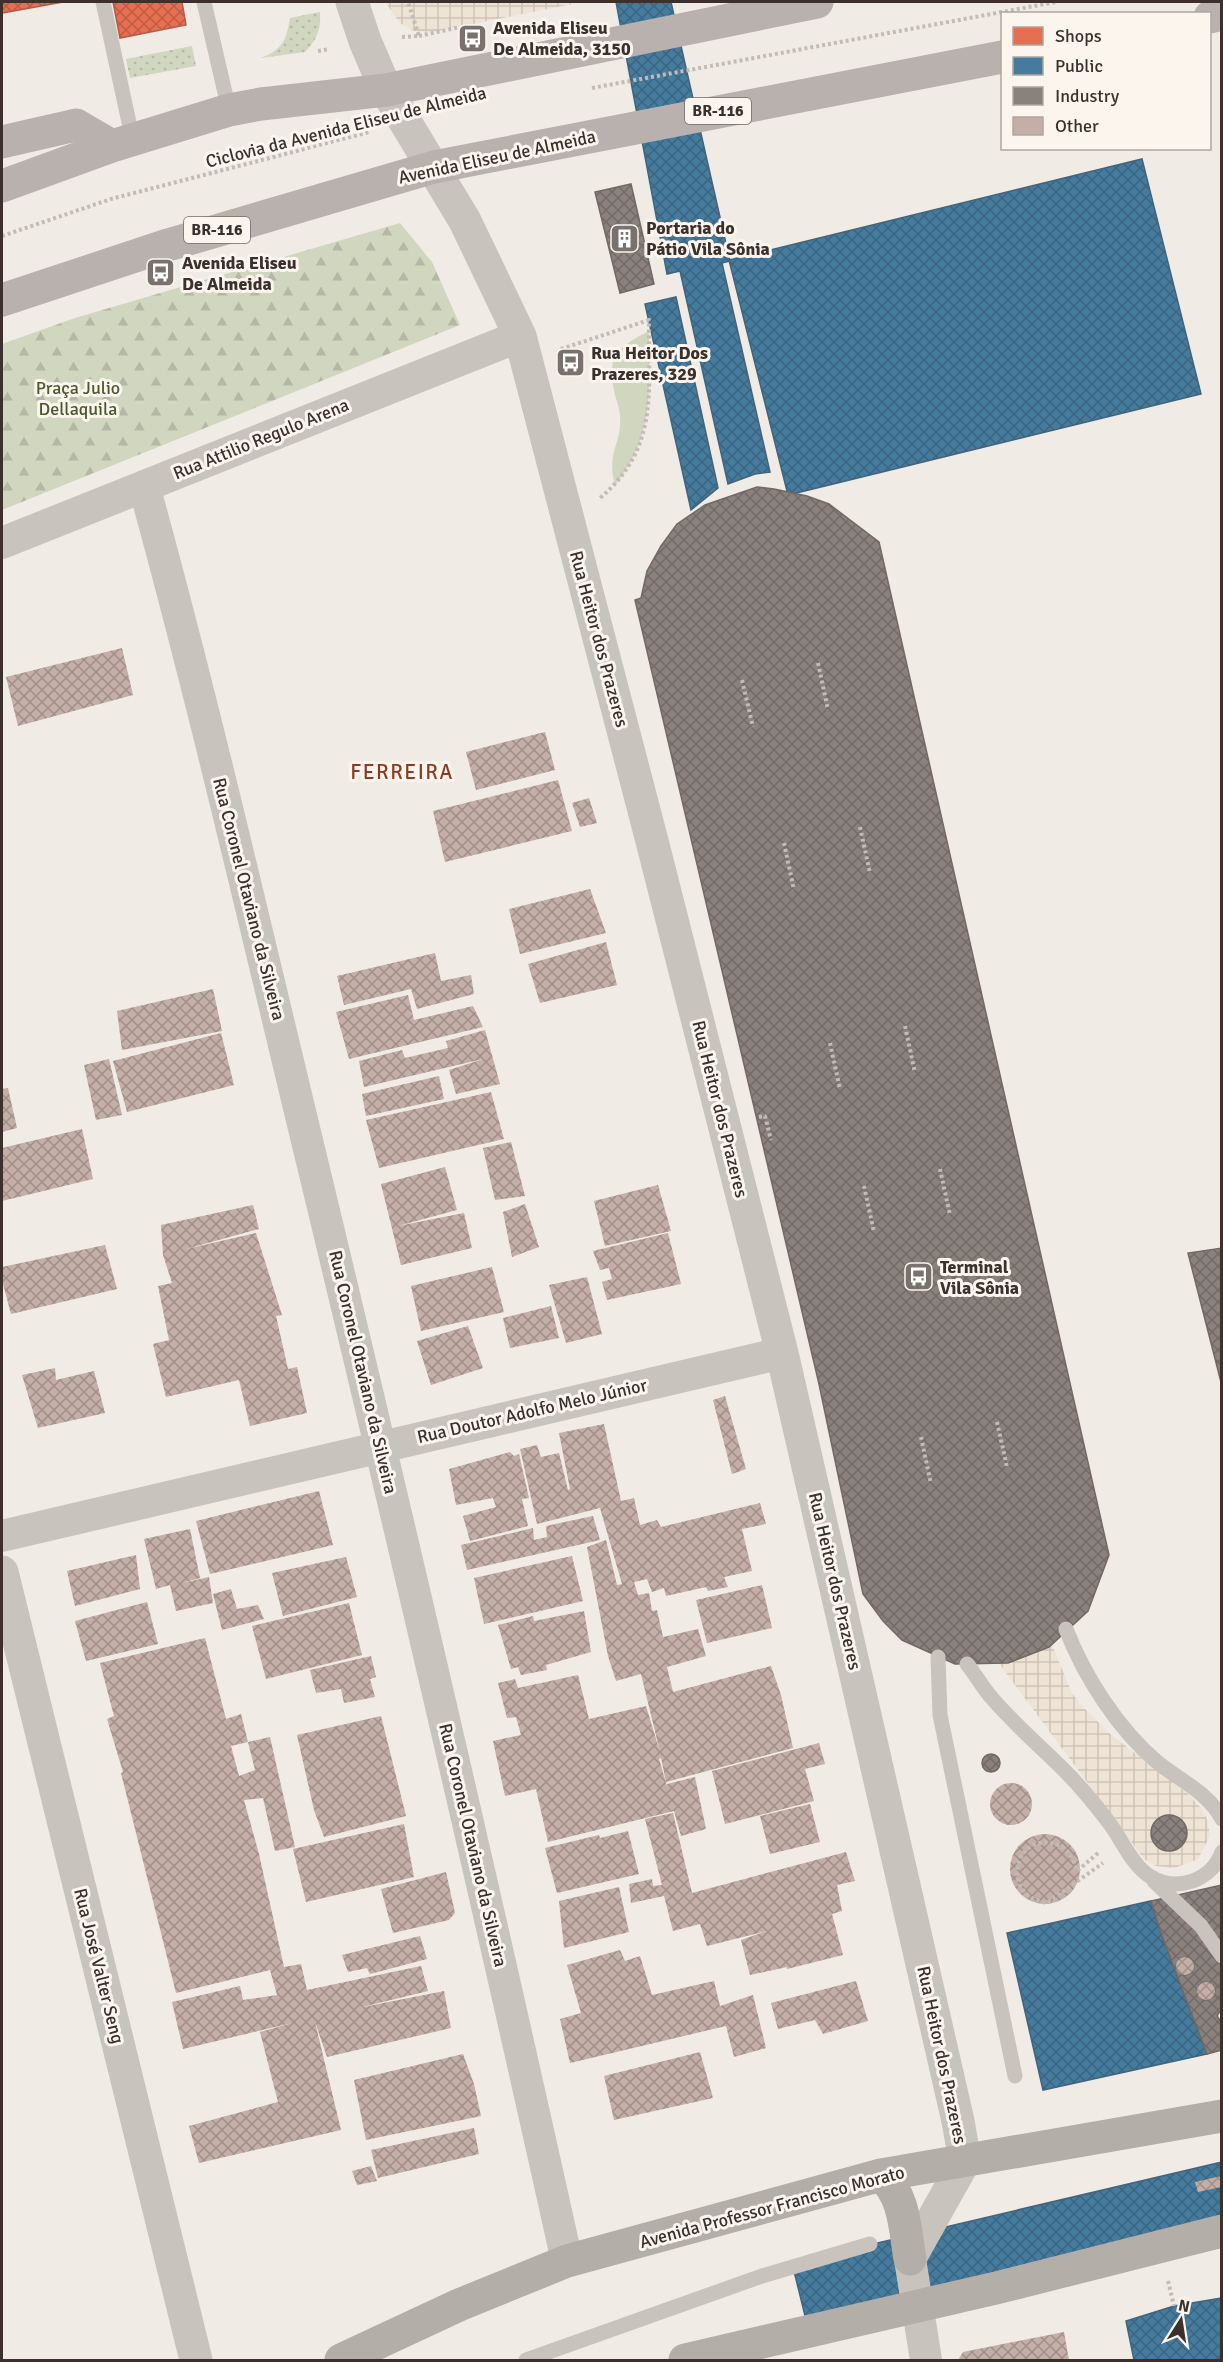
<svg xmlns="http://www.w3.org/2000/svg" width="1223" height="2362" font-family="Signika,sans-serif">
<defs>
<pattern id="forest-firs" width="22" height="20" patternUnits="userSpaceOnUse" patternTransform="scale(1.5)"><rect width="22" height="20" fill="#d1d6bf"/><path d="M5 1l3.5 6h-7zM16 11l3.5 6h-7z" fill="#b4b8a4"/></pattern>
<pattern id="garden-dots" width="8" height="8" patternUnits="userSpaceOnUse" patternTransform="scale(1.5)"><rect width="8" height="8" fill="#d1d6bf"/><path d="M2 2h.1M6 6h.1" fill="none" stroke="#b4b8a4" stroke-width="1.8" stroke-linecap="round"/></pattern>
<pattern id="plaza-grid" width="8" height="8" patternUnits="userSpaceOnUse" patternTransform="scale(1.5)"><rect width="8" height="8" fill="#eee3d5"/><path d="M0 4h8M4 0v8" fill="none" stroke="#cdc3b7"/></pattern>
<pattern id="shops-cross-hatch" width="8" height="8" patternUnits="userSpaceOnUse" patternTransform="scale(1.5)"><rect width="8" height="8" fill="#e76f51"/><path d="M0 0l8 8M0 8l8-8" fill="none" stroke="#bc5c43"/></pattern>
<pattern id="public-cross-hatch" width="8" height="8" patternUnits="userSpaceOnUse" patternTransform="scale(1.5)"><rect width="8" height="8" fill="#457b9d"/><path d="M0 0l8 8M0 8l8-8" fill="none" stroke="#3b6580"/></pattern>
<pattern id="industry-cross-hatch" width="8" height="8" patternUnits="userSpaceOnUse" patternTransform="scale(1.5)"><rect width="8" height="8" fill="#8a817c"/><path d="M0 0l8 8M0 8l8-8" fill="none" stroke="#726a66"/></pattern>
<pattern id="building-cross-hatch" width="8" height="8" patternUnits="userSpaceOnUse" patternTransform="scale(1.5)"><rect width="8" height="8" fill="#c3afa7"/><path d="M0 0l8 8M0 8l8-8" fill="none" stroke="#a08f88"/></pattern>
</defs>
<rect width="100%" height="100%" fill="#f0ebe5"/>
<!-- green -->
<path fill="#d1d6bf" d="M649,331C649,391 655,435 615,485C606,452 622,444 620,417C620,410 617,402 615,395C606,356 616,348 649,331Z"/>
<!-- forest -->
<path fill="url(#forest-firs)" d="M400,223L432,262L460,325L2,510V344L75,318Z"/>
<!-- garden -->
<path fill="url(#garden-dots)" d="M320,12C321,30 317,39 305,52L261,58C283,49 286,41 290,18Z
M192,46L196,66L130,78L126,59Z"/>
<!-- plaza -->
<path fill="url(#plaza-grid)" d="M385,2H582L433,32L414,31L400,23Z
M1031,1594L1072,1693L1080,1704L1110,1734L1186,1792L1201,1808L1207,1819L1210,1836L1198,1859L1174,1868L1156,1866L1144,1859L964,1616Z"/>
<!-- shops -->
<path fill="url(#shops-cross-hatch)" stroke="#b35c46" stroke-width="1.5" d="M2,2H63L2,13Z
M113,2H182L186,25L120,38Z"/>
<!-- public -->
<path fill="url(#public-cross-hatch)" stroke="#42647b" stroke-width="1.5" d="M616,2H671L730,261L722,263L770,472L755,474L728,484L680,271L667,274Z
M1142,159L1201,394L788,495L729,260Z
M676,297L718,488L691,510L645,304Z
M1151,1901L1161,1933L1207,2054L1043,2090L1007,1933Z
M1222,2162V2247L812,2344L792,2263Z
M1222,2298V2360H1134L1126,2321L1174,2306Z"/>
<!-- industry -->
<path fill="url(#industry-cross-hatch)" stroke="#726964" stroke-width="1.5" fill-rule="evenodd" d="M631,184L654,284L620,293L595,192Z
M757,487L774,489L807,496L829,504L879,542L1109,1555L1088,1611L1049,1647L1008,1663L955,1664L902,1640L883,1621L863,1594L819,1384L635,600L641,598L647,571L661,546L677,524L705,505Z
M1222,1248V1386L1188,1253Z
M982 1763a9 9 0 1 1 18 0a9 9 0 1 1-18 0Z
M1151 1833a18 18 0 1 1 36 0a18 18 0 1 1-36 0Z
M1222,1885V2008L1217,2016L1222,2023V2050L1207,2054L1161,1933L1151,1901ZM1187,1957L1194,1965L1191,1973L1186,1975L1180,1973L1176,1965L1181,1958ZM1205,1982L1213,1985L1215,1991L1214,1996L1206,2000H1203L1198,1994L1199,1985Z"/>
<!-- building -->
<path fill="url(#building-cross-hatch)" d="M122,648L133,695L18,726L6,677Z
M545,732L555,770L476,790L466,752Z
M558,780L572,831L445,862L433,811Z
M589,798L597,823L580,827L572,803Z
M590,889L606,933L520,954L509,909Z
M606,942L617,985L540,1003L528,964Z
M435,953L441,981L471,975L474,994L417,1009L411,989L344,1005L337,976Z
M213,989L222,1031L122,1050L117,1011Z
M408,995L414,1020L473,1006L483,1027L349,1059L336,1012Z
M485,1030L500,1084L456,1094L449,1070L483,1059L364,1087L359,1061L402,1050L405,1058L448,1048L446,1041Z
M221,1033L234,1085L127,1112L113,1061Z
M109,1059L122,1115L96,1120L84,1065Z
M439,1076L444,1099L366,1116L362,1094Z
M8,1088L17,1128L2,1132V1089Z
M491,1092L504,1139L379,1168L366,1120Z
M82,1129L93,1179L2,1201V1148Z
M511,1142L525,1196L495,1200L483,1148Z
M445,1167L457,1210L398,1226L464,1213L472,1248L401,1265L381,1184Z
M658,1185L671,1231L605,1246L594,1201Z
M525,1204L539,1247L512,1257L503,1212Z
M253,1205L259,1229L186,1249L256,1233L282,1315L276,1316L288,1369L297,1367L307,1413L250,1426L239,1380L166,1397L153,1344L169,1340L158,1286L172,1283L163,1255L161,1225Z
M668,1233L681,1284L607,1300L602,1282L612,1279L609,1268L600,1270L593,1251Z
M105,1245L117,1289L11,1314L2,1280V1267Z
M492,1267L504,1312L421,1331L411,1286Z
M587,1277L602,1334L566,1343L549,1285Z
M551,1306L559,1338L510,1348L503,1318Z
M468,1326L483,1368L431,1385L417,1341Z
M55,1368L56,1380L94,1371L105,1413L38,1428L22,1375Z
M725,1396L746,1469L732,1474L713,1400Z
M604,1424L621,1501L634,1498L640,1525L657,1520L661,1527L760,1503L766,1524L742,1529L752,1571L724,1577L728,1587L708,1591L706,1587L666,1596L664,1588L652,1592L647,1579L634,1582L638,1595L649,1593L652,1611L657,1610L663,1637L698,1629L706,1656L667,1667L673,1692L771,1666L781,1695L793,1748L666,1782L661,1758L659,1759L667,1786V1784L695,1777L706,1829L681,1836L674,1811L548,1842L536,1789L505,1796L493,1741L521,1735L516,1717L507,1718L498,1683L515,1679L518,1688L578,1675L589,1719L646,1706L660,1752L641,1674L616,1681L608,1656L587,1547L606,1540L617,1585L622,1584L600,1508L537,1524L520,1449L537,1445L541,1457L559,1453L568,1490L570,1489L559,1433Z
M510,1452L514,1456L519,1454L529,1498L522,1499L528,1526L470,1541L463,1516L496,1507L493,1498L456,1505L449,1469Z
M319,1491L333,1545L210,1574L196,1521Z
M593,1516L600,1540L467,1570L461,1545L533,1528L534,1540L547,1537L546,1526Z
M190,1529L200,1578L182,1583L209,1577L213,1603L176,1611L170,1585L156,1589L144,1539Z
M136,1555L140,1589L75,1606L67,1571Z
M572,1556L583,1601L484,1624L474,1578Z
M346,1557L357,1597L283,1616L272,1573Z
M762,1585L772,1628L707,1643L696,1600Z
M231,1589L237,1609L258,1605L264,1619L222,1630L213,1594Z
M147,1602L158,1644L86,1661L75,1621Z
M349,1603L362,1655L266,1679L252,1626Z
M584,1611L591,1652L546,1665L547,1670L521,1675L518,1667L511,1669L498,1625L533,1616L534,1621Z
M205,1638L226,1719L241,1714L248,1742L231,1746L239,1776L255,1770L248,1742L270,1737L295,1847L275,1851L263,1798L244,1800L259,1854L284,1967L301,1964L307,1990L421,1966L428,1991L358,2008L444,1991L451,2028L327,2057L315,2022L341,2130L199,2163L189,2126L278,2102L260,2032L292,2023L183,2049L172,2002L240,1986L243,2000L277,1995L270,1970L176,1993L121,1773L123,1772L107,1719L114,1716L100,1663Z
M371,1656L376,1677L370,1679L375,1697L344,1703L341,1689L316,1693L310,1670Z
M381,1716L406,1816L324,1837L314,1810L297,1735Z
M819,1743L825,1764L805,1769L814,1801L725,1824L712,1771Z
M990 1804a21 21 0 1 1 42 0a21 21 0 1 1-42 0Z
M810,1804L820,1842L770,1854L760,1816Z
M673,1813L692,1893L846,1852L855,1881L837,1885L842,1911L832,1914L843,1955L787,1969V1967L750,1975L741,1940L767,1931L707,1946L700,1924L673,1931L664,1896L631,1903L629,1884L652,1879L653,1886L662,1885L645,1819Z
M404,1824L414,1877L306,1902L293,1849Z
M628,1831L639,1874L557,1893L545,1848L599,1835L600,1838Z
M1010 1869a35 35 0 1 1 70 0a35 35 0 1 1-70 0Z
M446,1872L455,1913L449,1920L393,1933L381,1889Z
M619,1887L629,1932L564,1948L559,1901Z
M420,1936L427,1959L370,1974L367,1968L348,1972L342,1955Z
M620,1950L625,1961L640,1956L652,1995L714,1981L720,2006L753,1995L766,2048L734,2057L726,2026L570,2063L560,2019L581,2013L567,1965Z
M1176 1966a9 9 0 1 1 18 0a9 9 0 1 1-18 0Z
M856,1981L868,2021L823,2034L815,2020L778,2029L771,2003Z
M1197 1991a9 9 0 1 1 18 0a9 9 0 1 1-18 0Z
M700,2052L713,2098L614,2120L604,2076Z
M463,2054L474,2084L481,2116L366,2140L354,2080Z
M474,2128L479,2154L378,2178L371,2150Z
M371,2166L377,2181L357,2185L352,2171Z
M1221,2176V2187L1198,2192L1195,2182Z
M1064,2332L1069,2360H958L963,2352Z"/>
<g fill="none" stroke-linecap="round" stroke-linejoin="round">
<!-- path -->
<path stroke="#c2bbb6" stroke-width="4" stroke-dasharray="3 3" stroke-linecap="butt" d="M419,36L460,27
M402,37L419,36L408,2
M318,51L329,49
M592,88L1056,2
M2,236L111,199L370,132
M561,349L649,320C648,390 660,447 600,498
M818,663L828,710
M742,680L753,727
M860,827L870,873
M784,843L794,890
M905,1026L915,1073
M830,1043L840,1089
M759,1117L765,1116L771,1140
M940,1169L950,1215
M864,1186L874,1232
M997,1422L1007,1467
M921,1437L931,1484
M1098,1853L1077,1871C1073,1858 1069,1848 1055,1844C1014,1832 999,1896 1047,1903L1103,1863
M1168,2281L1174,2306"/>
<!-- service -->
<path stroke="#c9c3be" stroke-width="15" d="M103,2L133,141
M204,2L229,110
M1066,1629C1084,1676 1118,1729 1157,1762C1179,1780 1208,1792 1222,1819
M938,1657L940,1715L1015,2076
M967,1664C976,1675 982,1687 991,1697C1014,1724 1041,1747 1065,1771C1080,1786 1094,1803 1107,1820C1121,1837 1131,1865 1151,1877C1177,1893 1212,1880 1222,1852
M1154,1881L1201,1926L1222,1956
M526,2360L762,2276L870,2244"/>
<!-- minor -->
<path stroke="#c9c3be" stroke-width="32" d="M144,486C205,707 256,930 310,1153C399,1522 485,1891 567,2261
M2,543L520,336
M2,1536L782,1353
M926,2360L910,2259L965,2161"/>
<!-- tertiary -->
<path stroke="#c9c3be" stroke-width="33" d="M352,2L365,41L386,90L465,221L520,336L652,841L782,1353L958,2121L965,2161
M2,1572L196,2360"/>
<!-- primary -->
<path stroke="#b8b1ad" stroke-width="33" d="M1210,17L1222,14
M2,142L76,125L112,146
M2,186L112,146L229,110L261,104L386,90L817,2
M2,300L168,245L434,167L1002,57"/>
<!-- trunk -->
<path stroke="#b4aea8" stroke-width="33" d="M881,2175C905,2195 905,2230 910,2259
M341,2360L459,2305L567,2261L881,2175L1222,2116
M685,2360L996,2288L1222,2231"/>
</g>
<!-- icons -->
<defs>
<symbol id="bus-square" viewBox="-11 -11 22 22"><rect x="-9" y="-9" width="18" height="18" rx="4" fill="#7a716c" stroke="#fbf5ee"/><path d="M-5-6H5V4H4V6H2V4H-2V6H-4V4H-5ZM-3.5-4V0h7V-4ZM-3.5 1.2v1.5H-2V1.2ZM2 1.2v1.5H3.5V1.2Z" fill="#fff"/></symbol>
<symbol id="building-square" viewBox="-11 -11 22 22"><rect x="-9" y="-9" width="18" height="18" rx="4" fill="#7a716c" stroke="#fbf5ee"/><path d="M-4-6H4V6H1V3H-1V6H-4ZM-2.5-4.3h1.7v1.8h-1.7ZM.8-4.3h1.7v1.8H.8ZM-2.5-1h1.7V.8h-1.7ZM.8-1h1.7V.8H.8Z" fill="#fff"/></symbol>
</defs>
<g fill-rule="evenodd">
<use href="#bus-square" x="456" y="22" width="33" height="33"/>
<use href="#building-square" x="608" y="222" width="33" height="33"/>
<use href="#bus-square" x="144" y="256" width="33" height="33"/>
<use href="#bus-square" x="554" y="346" width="33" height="33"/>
<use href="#bus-square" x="902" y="1260" width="33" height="33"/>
</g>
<g text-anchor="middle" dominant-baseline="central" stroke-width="6" stroke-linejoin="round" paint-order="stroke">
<!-- shield labels -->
<g fill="#fbf5ee" stroke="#756b66" stroke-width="1.5">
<rect x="685" y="98" width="66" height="26" rx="4.5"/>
<rect x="184" y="217" width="66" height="26" rx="4.5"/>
</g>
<g font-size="16" font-weight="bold" fill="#3b302b">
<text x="718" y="111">BR-116</text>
<text x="217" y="230">BR-116</text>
</g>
<!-- poi labels -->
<g font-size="18" font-weight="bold" fill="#3b302b" stroke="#fbf5ee" text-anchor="start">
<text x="493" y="28">Avenida Eliseu<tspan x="493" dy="21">De Almeida, 3150</tspan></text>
<text x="646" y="228">Portaria do<tspan x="646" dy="21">Pátio Vila Sônia</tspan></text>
<text x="182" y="263">Avenida Eliseu<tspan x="182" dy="21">De Almeida</tspan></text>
<text x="591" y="353">Rua Heitor Dos<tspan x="591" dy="21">Prazeres, 329</tspan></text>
<text x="940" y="1267">Terminal<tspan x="940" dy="21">Vila Sônia</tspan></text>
</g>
<!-- street labels -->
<g font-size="18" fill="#3b302b" stroke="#fbf5ee">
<text transform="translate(346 127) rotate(-14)">Ciclovia da Avenida Eliseu de Almeida</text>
<text transform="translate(497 157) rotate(-12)">Avenida Eliseu de Almeida</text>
<text transform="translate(261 439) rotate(-22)">Rua Attilio Regulo Arena</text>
<text transform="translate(599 639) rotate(75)">Rua Heitor dos Prazeres</text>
<text transform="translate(249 899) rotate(76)">Rua Coronel Otaviano da Silveira</text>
<text transform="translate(720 1109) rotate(76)">Rua Heitor dos Prazeres</text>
<text transform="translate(363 1372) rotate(77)">Rua Coronel Otaviano da Silveira</text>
<text transform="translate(532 1411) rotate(-13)">Rua Doutor Adolfo Melo Júnior</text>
<text transform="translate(835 1581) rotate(77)">Rua Heitor dos Prazeres</text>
<text transform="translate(473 1845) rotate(77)">Rua Coronel Otaviano da Silveira</text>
<text transform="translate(99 1966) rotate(76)">Rua José Valter Seng</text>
<text transform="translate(942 2055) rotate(78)">Rua Heitor dos Prazeres</text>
<text transform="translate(772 2207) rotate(-15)">Avenida Professor Francisco Morato</text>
</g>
<!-- park labels -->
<g font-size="18" fill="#4a5a2e" stroke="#fbf5ee">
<text x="78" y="388">Praça Julio<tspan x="78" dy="21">Dellaquila</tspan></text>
</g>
<!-- quarter labels -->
<g font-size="21" letter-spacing="1.5" fill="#8c3b22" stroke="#fbf5ee">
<text x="402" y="772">FERREIRA</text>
</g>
</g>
<!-- border -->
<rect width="1223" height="2362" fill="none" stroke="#3b302b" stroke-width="6"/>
<!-- legend -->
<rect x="1001" y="12" width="210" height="138" fill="#fbf5ee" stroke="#aea6a0" stroke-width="1.5"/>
<rect x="1013" y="27" width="30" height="18" fill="#e76f51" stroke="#aea6a0" stroke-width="1.5"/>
<text x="1055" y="42" font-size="18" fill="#3b302b">Shops</text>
<rect x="1013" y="57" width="30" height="18" fill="#457b9d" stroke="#aea6a0" stroke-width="1.5"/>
<text x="1055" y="72" font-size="18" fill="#3b302b">Public</text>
<rect x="1013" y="87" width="30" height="18" fill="#8a817c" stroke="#aea6a0" stroke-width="1.5"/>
<text x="1055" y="102" font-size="18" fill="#3b302b">Industry</text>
<rect x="1013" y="117" width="30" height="18" fill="#c3afa7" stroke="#aea6a0" stroke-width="1.5"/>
<text x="1055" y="132" font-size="18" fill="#3b302b">Other</text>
<!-- north arrow -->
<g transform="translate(1181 2320) rotate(12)" stroke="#fbf5ee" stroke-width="4.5" paint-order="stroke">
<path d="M0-4.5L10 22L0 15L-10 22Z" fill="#3b302b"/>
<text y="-9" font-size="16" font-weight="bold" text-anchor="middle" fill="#3b302b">N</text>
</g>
</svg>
